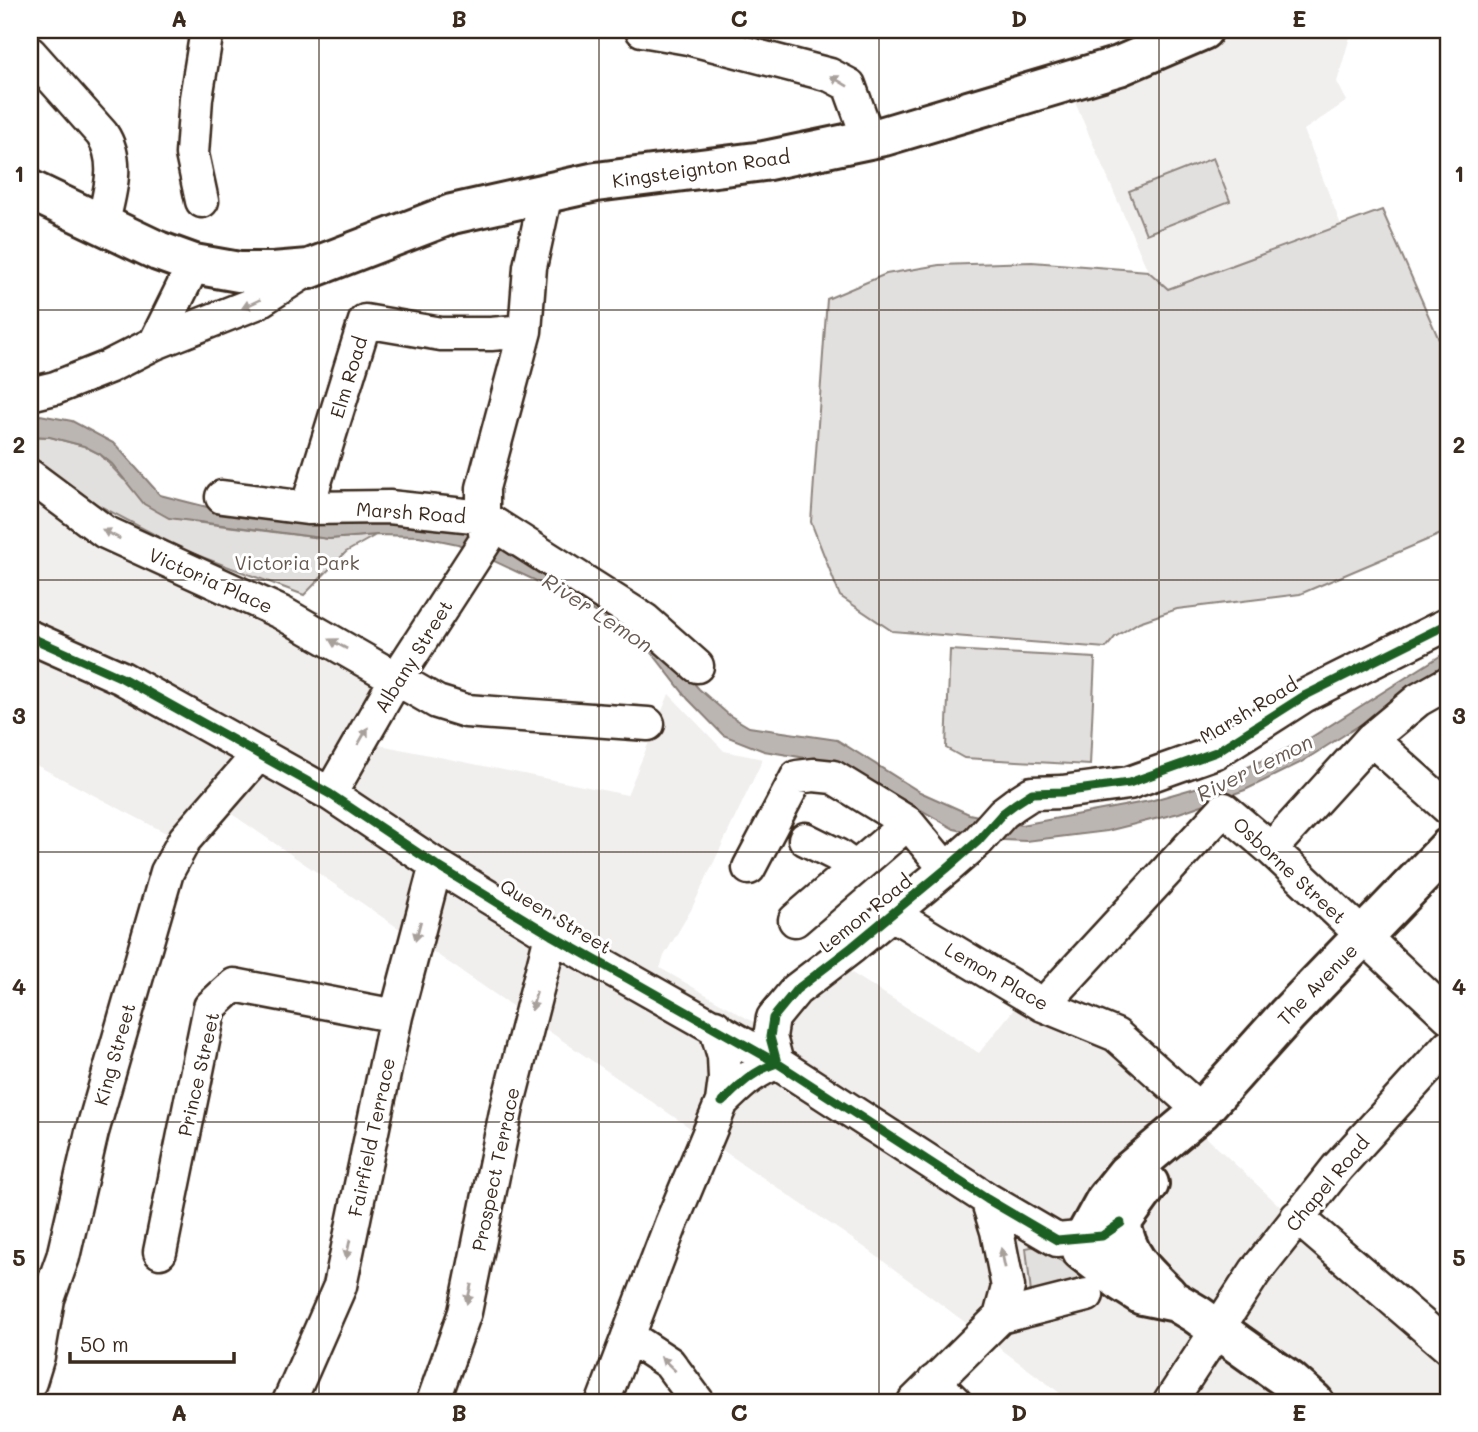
<svg xmlns="http://www.w3.org/2000/svg" width="1478" height="1432" font-family="Mali,sans-serif">
<rect width="100%" height="100%" fill="#fff"/>
<filter id="ink" filterUnits="userSpaceOnUse"><feTurbulence type="fractalNoise" baseFrequency=".0143" numOctaves="2"/><feDisplacementMap in="SourceGraphic" scale="14" xChannelSelector="R" yChannelSelector="G"/><feConvolveMatrix kernelMatrix="1 2 1 2 8 2 1 2 1" color-interpolation-filters="sRGB"/></filter>
<g filter="url(#ink)">
<!-- built -->
<path fill="#f1efee" d="M1247,30H1352L1337,82L1347,101L1304,130L1341,225L1168,289L1148,271L1074,100Z
M30,482L182,576L403,696L375,744L627,795L669,694L724,751L763,759L691,910L664,956L660,968L755,1023L839,965L979,1053L1030,989L1185,1089L1207,1138L1283,1209L1297,1217L1448,1347V1402H1072L867,1249L204,795L168,834L30,762Z"/>
<!-- green -->
<path fill="#e2e0de" stroke="#8e857e" stroke-width="2" d="M1213,158L1230,201L1146,234L1129,191Z
M1382,210L1448,360V531L1300,594L1177,609L1139,622L1115,637L1106,648L892,631L840,596L811,522L827,299L886,274L939,265L1032,262L1148,271L1168,289Z
M30,436L50,437L84,446L100,454L123,479L194,522L329,539L376,535L346,552L304,595L186,551L98,505L30,456Z
M950,650L1095,658L1090,765L964,758L946,748Z
M1036,1246L1081,1273L1084,1283L1031,1293L1026,1248Z"/>
<!-- water -->
<path fill="#bcb6b3" stroke="#887e77" stroke-width="2" d="M40,415L72,421L115,444L160,495L211,508L460,528L549,572L658,642L699,689L729,715L749,727L837,740L920,792L969,814L1021,825L1150,801L1216,782L1310,738L1448,651V669L1300,763L1245,790L1179,813L1107,831L1026,841L1004,840L954,829L842,764L764,751L723,735L688,699L642,640L562,593L458,544L419,536L376,535L329,539L169,518L144,504L112,464L100,454L84,446L50,437L30,436V423Z"/>
<g fill="none" stroke-linecap="round" stroke-linejoin="round">
<defs>
<path id="minor" d="M642,30L688,38L830,75L849,85L869,140
M30,53L102,134C121,162 109,195 102,226
M202,201L192,154L196,98L207,30
M155,343L194,264
M30,394L55,388L108,367L155,343L256,303L309,269
M30,476L105,532L282,613L437,702L466,711L648,724
M222,497L307,508L389,507L483,517L645,620L697,666
M307,508L365,321L441,334H491L525,331
M30,637L122,678L330,794L436,865L551,935L777,1063L987,1199L1057,1240L1102,1236L1105,1234
M1371,739L1448,808
M330,794L396,679L486,540L483,517V488L525,331L530,267L546,193
M805,839L837,855L855,868
M1271,849L1371,739L1418,700L1448,683
M749,868L797,777L814,775L833,777L908,823
M892,914L1043,1005L1116,1035L1201,1111
M795,920L908,823L946,869
M1043,1005L1224,809L1271,849L1448,1016
M722,1102C740,1085 753,1071 777,1063L770,1037L773,1018L796,990L852,947L946,869L978,841L1003,813L1015,804L1032,793L1062,792L1129,783L1216,752L1304,696L1448,624
M987,1199L997,1231L1008,1287L1000,1317
M1297,1217L1448,1347
M160,1252L210,1007L234,985L396,1016
M628,1336L669,1363L698,1402
M934,1381L955,1402
M30,1382L38,1356L48,1299L63,1257L92,1132L167,872L185,839L259,754
M289,1402L340,1286L396,1016L436,865
M433,1402L465,1312L507,1107L551,935
M603,1402L671,1224L722,1102L725,1079L724,1056L715,1026
M914,1402L1000,1317L1087,1295
M1170,1402L1255,1272L1337,1168L1448,1046"/>
<path id="major" d="M30,190L158,251L194,264L239,272H273L309,269L452,214L596,182L764,161L884,136L1119,66L1203,30
M1149,1184L1121,1223C1128,1258 1142,1270 1167,1294
M1314,1402L1290,1381L1196,1314L1176,1302L1142,1295L1123,1283L1082,1251L1085,1237L1106,1199L1126,1174L1201,1111L1287,1015L1448,848"/>
</defs>
<!-- minor casing -->
<use href="#minor" stroke="#3b2a1e" stroke-width="37"/>
<!-- major casing -->
<use href="#major" stroke="#3b2a1e" stroke-width="44"/>
<!-- minor -->
<use href="#minor" stroke="#fff" stroke-width="32"/>
<!-- major -->
<use href="#major" stroke="#fff" stroke-width="38"/>
<defs>
<path id="cycleway" d="M30,637L122,678L330,794L436,865L551,935L777,1063L987,1199L1057,1240L1102,1236L1121,1223
M722,1102C740,1085 753,1071 777,1063L770,1037L773,1018L796,990L852,947L946,869L978,841L1003,813L1015,804L1032,793L1062,792L1129,783L1216,752L1304,696L1448,624"/>
</defs>
<!-- cycleway casing -->
<use href="#cycleway" stroke="#fff" stroke-width="13"/>
<!-- cycleway -->
<use href="#cycleway" stroke="#1b5e20" stroke-width="9"/>
</g>
<!-- one-way arrows -->
<defs><path id="oneway-solid" d="M-6-.8H1V-3.2L6.5 0L1 3.2V.8H-6Z" transform="scale(1.75)"/></defs>
<g fill="#a79f9a">
<use href="#oneway-solid" transform="translate(839 81) rotate(-149)"/>
<use href="#oneway-solid" transform="translate(251 304) rotate(155)"/>
<use href="#oneway-solid" transform="translate(111 534) rotate(-152)"/>
<use href="#oneway-solid" transform="translate(338 644) rotate(-151)"/>
<use href="#oneway-solid" transform="translate(363 736) rotate(-60)"/>
<use href="#oneway-solid" transform="translate(418 931) rotate(105)"/>
<use href="#oneway-solid" transform="translate(534 1001) rotate(104)"/>
<use href="#oneway-solid" transform="translate(348 1249) rotate(102)"/>
<use href="#oneway-solid" transform="translate(1003 1258) rotate(-102)"/>
<use href="#oneway-solid" transform="translate(469 1294) rotate(103)"/>
<use href="#oneway-solid" transform="translate(668 1364) rotate(-136)"/>
</g>
</g>
<!-- grid -->
<path fill="none" stroke="#3b2a1e" stroke-width="2" stroke-opacity="0.55" d="M319,30V1402M599,30V1402M879,30V1402M1159,30V1402M30,310H1448M30,580H1448M30,852H1448M30,1122H1448"/>
<g text-anchor="middle" dominant-baseline="central" stroke-width="6" stroke-linejoin="round" paint-order="stroke">
<!-- street labels -->
<g font-size="19" fill="#3b2a1e" stroke="#fff">
<text transform="translate(701 168) rotate(-8)">Kingsteignton Road</text>
<text transform="translate(348 377) rotate(-73)">Elm Road</text>
<text transform="translate(411 512) rotate(4)">Marsh Road</text>
<text transform="translate(211 580) rotate(24)">Victoria Place</text>
<text transform="translate(413 656) rotate(-58)">Albany Street</text>
<text transform="translate(1248 710) rotate(-31)">Marsh Road</text>
<text transform="translate(1290 870) rotate(43)">Osborne Street</text>
<text transform="translate(865 913) rotate(-39)">Lemon Road</text>
<text transform="translate(556 916) rotate(31)">Queen Street</text>
<text transform="translate(997 976) rotate(30)">Lemon Place</text>
<text transform="translate(1317 984) rotate(-46)">The Avenue</text>
<text transform="translate(114 1054) rotate(-74)">King Street</text>
<text transform="translate(198 1074) rotate(-77)">Prince Street</text>
<text transform="translate(371 1137) rotate(-78)">Fairfield Terrace</text>
<text transform="translate(495 1169) rotate(-78)">Prospect Terrace</text>
<text transform="translate(1327 1183) rotate(-50)">Chapel Road</text>
</g>
<!-- park labels -->
<g font-size="19" fill="#65584e" stroke="#fff">
<text x="297" y="562">Victoria Park</text>
</g>
<!-- water labels -->
<g font-size="21" font-style="italic" fill="#685b52" stroke="#fff">
<text transform="translate(598 612) rotate(33)">River Lemon</text>
<text transform="translate(1254 767) rotate(-26)">River Lemon</text>
</g>
</g>
<!-- margin -->
<rect width="1478" height="1432" fill="none" stroke="#fff" stroke-width="77"/>
<!-- scale -->
<path d="M70 1352v10h164v-10" fill="none" stroke="#3b2a1e" stroke-width="3.5"/>
<text x="80" y="1352" font-size="21" fill="#3b2a1e" stroke="#ffffff" stroke-width="5" paint-order="stroke">50 m</text>
<rect x="38" y="38" width="1402" height="1356" fill="none" stroke="#3b2a1e" stroke-width="2.5"/>
<g font-size="23" text-anchor="middle" font-weight="bold" fill="#3b2a1e">
<text x="179" y="27">A</text>
<text x="459" y="27">B</text>
<text x="739" y="27">C</text>
<text x="1019" y="27">D</text>
<text x="1299" y="27">E</text>
<text x="19" y="182">1</text>
<text x="1459" y="182">1</text>
<text x="19" y="453">2</text>
<text x="1459" y="453">2</text>
<text x="19" y="724">3</text>
<text x="1459" y="724">3</text>
<text x="19" y="995">4</text>
<text x="1459" y="995">4</text>
<text x="19" y="1266">5</text>
<text x="1459" y="1266">5</text>
<text x="179" y="1421">A</text>
<text x="459" y="1421">B</text>
<text x="739" y="1421">C</text>
<text x="1019" y="1421">D</text>
<text x="1299" y="1421">E</text>
</g>
</svg>
